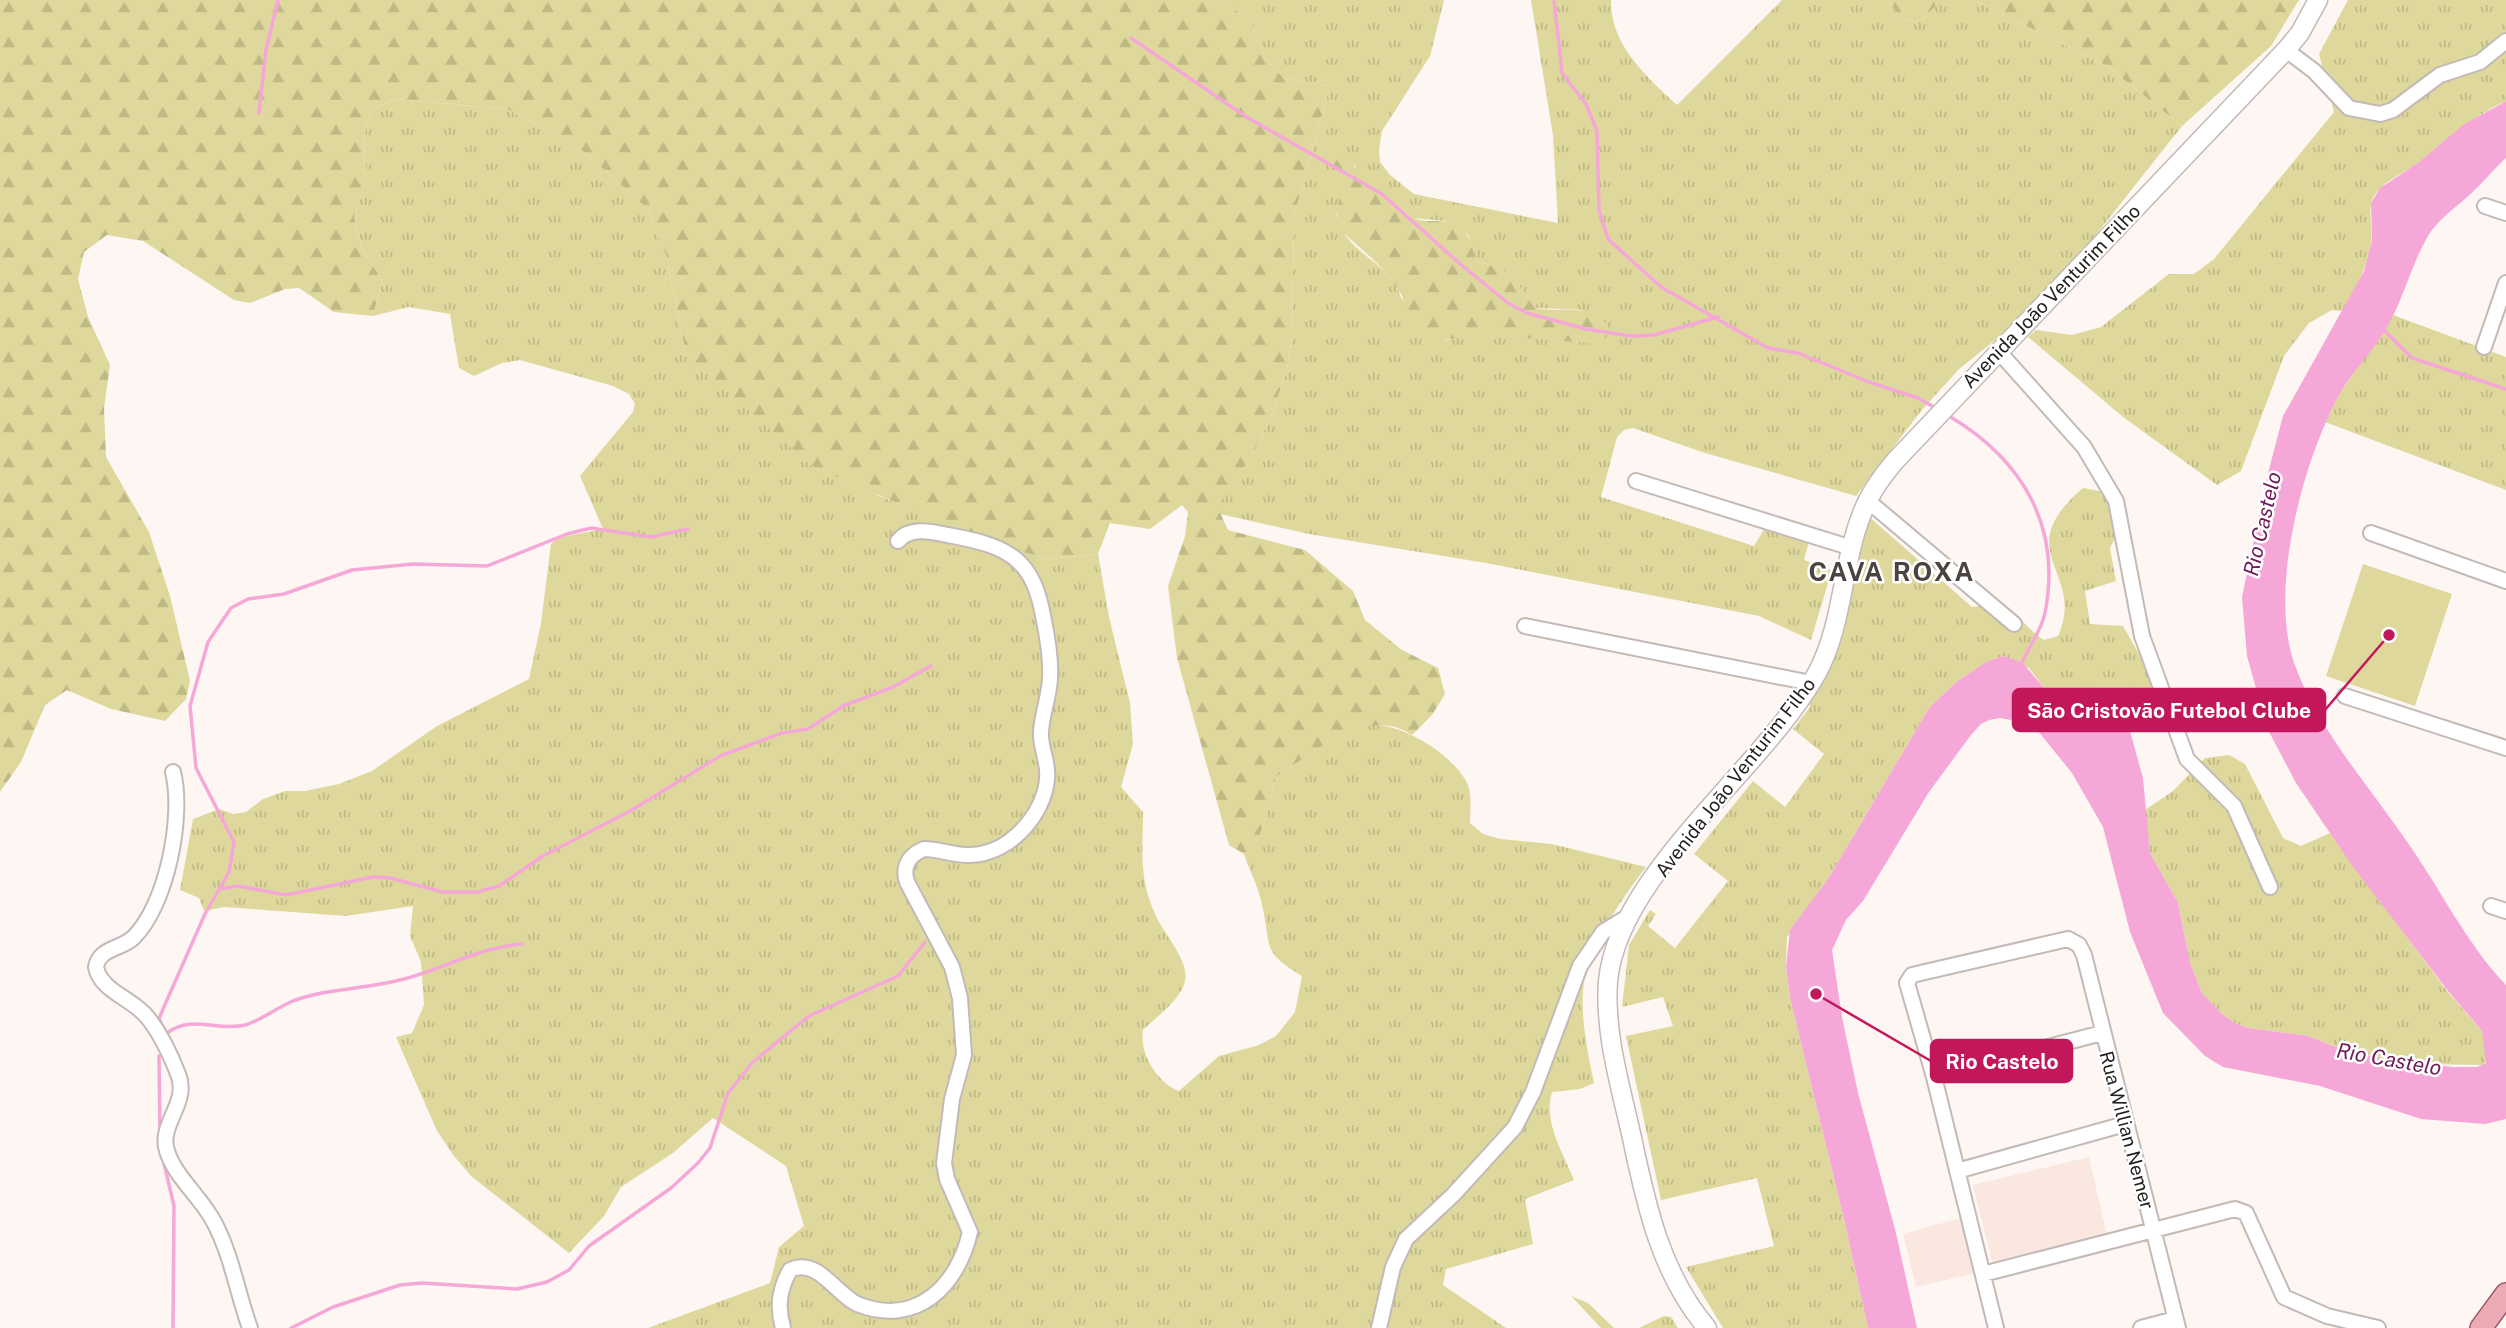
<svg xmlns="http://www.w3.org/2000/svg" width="2506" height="1328" font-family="'Public Sans',sans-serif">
<defs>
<pattern id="grass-tufts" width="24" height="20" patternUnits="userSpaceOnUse" patternTransform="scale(1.75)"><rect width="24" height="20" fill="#dfd89c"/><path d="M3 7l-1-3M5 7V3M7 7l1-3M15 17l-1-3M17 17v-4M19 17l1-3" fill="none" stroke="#bfb986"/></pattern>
<pattern id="forest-firs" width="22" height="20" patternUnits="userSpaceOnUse" patternTransform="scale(1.75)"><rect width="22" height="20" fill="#dfd89c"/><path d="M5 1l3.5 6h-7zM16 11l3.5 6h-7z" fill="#bfb986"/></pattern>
</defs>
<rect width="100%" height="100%" fill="#fef6f3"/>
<!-- built -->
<path fill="#f9e7e0" d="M2089,1157L2107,1236L1993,1265L1973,1185Z
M1961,1218L1976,1273L1916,1287L1903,1234Z"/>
<!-- grass -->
<path fill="url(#grass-tufts)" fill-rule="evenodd" d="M1221,0H1444L1430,56L1382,131L1379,149L1380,162L1390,175L1414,194L1558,223L1553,135L1531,0H1611C1610,45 1647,77 1677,105L1782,0H1889L1901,21L1923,20L1939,0H1974L2107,66L2182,126L2068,270L2024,317L1959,369L1921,411L1856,496L1705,453L1633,428L1624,430L1617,437L1601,497L1754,546L1769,521L1811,534L1804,560L1832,570L1811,640L1759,616L1486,563L1309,534L1220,514L1216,506L1253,454L1270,419L1287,370L1292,336L1294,217L1330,86L1284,78L1266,60L1250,20ZM1354,165L1366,180L1412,218L1445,221L1468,234L1476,261L1500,268L1515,280L1535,308L1584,310L1503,336L1488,331L1446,340L1401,298C1395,270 1362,258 1346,236C1342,230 1340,222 1336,216L1341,203L1340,189Z
M2348,0H2506V101C2471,116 2449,141 2419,163C2403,174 2376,183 2371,204C2369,216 2373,230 2371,242C2367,268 2356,289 2343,311L2332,310L2309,323L2284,356L2241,471L2217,485L2123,417L2028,337L2036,330L2072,335L2101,327L2169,274H2194L2214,259L2334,112L2319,54Z
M395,99L507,109L584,152L649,210L666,255L686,354L877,495L1010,549L1049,559L1098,554L1109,617L1130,703L1133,744L1121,787L1143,812C1143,853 1138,879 1157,918C1166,937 1189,960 1185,981C1181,1000 1156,1017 1143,1030C1139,1054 1158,1083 1179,1091L1219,1056L1259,1045L1276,1036L1295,1012L1302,976C1260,951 1272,946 1262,905C1259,888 1250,871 1244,854C1266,838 1269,802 1276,777C1300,762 1337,731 1365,726C1397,719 1455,755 1468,785C1472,796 1470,811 1470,823L1483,834L1500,839L1552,844L1646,867C1621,900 1586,949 1583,991C1581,1022 1588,1053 1594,1083L1580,1089L1552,1092C1543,1122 1563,1153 1574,1180L1525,1199L1533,1244L1446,1269L1443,1285L1506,1328H648L770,1283L779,1247L804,1226L786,1166L713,1118L673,1153L621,1187L604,1216L569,1253L471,1176L454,1156L437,1131L396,1037L412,1033L424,1005L421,962L410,936L413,906L346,916L224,907L204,911L199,898L180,890L193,819L219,809L233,814L246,812L263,799L285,791H305L339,784L372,771L437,726L529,679L541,623L551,544L557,538L603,529L580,476L633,412L635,404L629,394L613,386L520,360L502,363L474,376L459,368L450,314L409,307L373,316L382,280L362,249L354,217L366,178L364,137L371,110Z
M2393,315L2506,357V490L2325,422L2340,393Z
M2083,488L2099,491L2111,488L2128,513L2110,548L2116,581L2085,591L2090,624L2123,626L2150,673L2157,694L2102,713L2081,701L2046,690L2029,668L2003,656L1987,662L1956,682L1929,708L1828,879L1787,937L1786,967L1790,998L1844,1219L1868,1328H1723L1686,1267L1774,1246L1757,1178L1661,1200L1626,1036L1673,1026L1663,997L1622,1007L1629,945L1650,910L1656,914L1648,926L1675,948L1728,881L1694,854L1753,781L1785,807L1824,754L1793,729L1810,707L1806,690L1867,515L1972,607C2023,602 2010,617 2044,640L2058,636C2087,571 2007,553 2083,488Z
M2229,755L2245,764L2283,838L2301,846L2330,833L2447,991L2482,1031L2488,1059L2483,1065L2416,1064L2380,1058L2341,1049L2308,1036L2249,1028L2236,1024L2221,1013L2202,993L2190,963L2178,903L2150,853L2145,810L2173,791L2205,758Z
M1571,1296L1588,1303L1614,1328H1601Z
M1664,1316L1671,1317L1678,1328H1639Z"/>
<!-- forest -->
<path fill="url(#forest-firs)" d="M0,0H1221L1250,20L1266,60L1284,78L1330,86L1294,217L1292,336L1287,370L1270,419L1253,454L1217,506L1228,530L1305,550L1353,591L1365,620L1402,650L1438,668L1445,694L1432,715L1412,735C1367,704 1312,754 1276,777C1269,802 1266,838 1244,854L1229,845L1177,658L1168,586L1185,536L1188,512L1182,505L1150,529L1110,523L1098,554L1049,559L1010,549L945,524L810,465L686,354L666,255L649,210L584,152L507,109L395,99L371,110L364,137L366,178L354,217L362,249L382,280L373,316L334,312L299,288L285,289L250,303L234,300L143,241L107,235L84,252L78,279L88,317L110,365L104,408L106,457L149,532L170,596L190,681L186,699L165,721L111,709L67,690L45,705L21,762L0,792Z
M1889,0H1940L1923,20L1901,21Z
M1974,0H2299L2271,46L2182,126L2107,66Z
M1337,159C1368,166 1385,205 1413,218C1428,225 1448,216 1461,227C1471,236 1472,248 1476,261L1500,268L1515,280L1535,308C1562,314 1600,300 1611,333L1598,344L1503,336C1476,327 1449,347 1428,336C1408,325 1408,303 1397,287C1382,263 1355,246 1336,225L1340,189L1331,175L1329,163Z"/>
<!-- park -->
<path fill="#dfd89c" d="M2363,564L2452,594L2415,706L2326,676Z"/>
<!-- water -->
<path fill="#f5a8d8" d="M2506,101V158C2492,171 2479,187 2465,199C2451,211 2438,220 2428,236C2410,267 2403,302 2384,332C2370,355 2350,374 2338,397C2302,464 2267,595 2296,668C2321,734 2371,788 2410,846C2442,892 2467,944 2506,985V1119L2485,1124L2421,1119L2320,1086L2223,1067L2205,1056L2163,1013L2130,932L2103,827L2072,773L2038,731L2022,722L2000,718L1989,720L1981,724L1971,735L1929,792L1863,901L1846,920L1832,950L1842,1017L1858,1093L1896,1233L1917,1328H1868L1844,1219L1790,998L1786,967L1790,930L1828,879L1929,708L1956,682L1986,662L2003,656L2022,662L2046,690L2081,701L2121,722L2130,731L2143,778L2150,853L2178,903L2190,963L2202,993L2221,1013L2236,1024L2249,1028L2308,1036L2341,1049L2380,1058L2453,1067H2477L2486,1063L2482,1031L2448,991L2351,864L2296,783L2267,728L2247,656L2242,597L2267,477L2283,416L2364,271L2372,240L2371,203L2380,188L2418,163L2463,125Z"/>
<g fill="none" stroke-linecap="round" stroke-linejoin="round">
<!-- stream -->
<path stroke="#f5a8d8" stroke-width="3.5" d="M1554,0L1562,73L1586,104L1597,131L1599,210L1608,239L1661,287L1768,348L1798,353L1869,382L1918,398L1932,406
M1131,38L1248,118L1382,194L1459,263L1508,303L1527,313L1586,329L1631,336L1654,335L1718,317
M259,113L266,50L278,0
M2382,328L2412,358L2506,389
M1949,416C2023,460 2062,527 2045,613C2041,633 2026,649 2021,666
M219,889L238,886L286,895L373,877L390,878L443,892H477L499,886L543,856L632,810L720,756L782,733L808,729L843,706L893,687L931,666
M166,1033L159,1019L163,1009L205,914L229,872L234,842L196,768L190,706L208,642L231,608L248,599L284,594L352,570L413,564L487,566L567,534L591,528L651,537L688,529
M167,1033C192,1014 217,1032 245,1025C262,1020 276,1008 293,1001C328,988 368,989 404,979C446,968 477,948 522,944
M159,1056L160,1131
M163,1159L174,1206L173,1328
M291,1328L333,1307L400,1285L422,1283L517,1289L547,1282L569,1270L589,1246L671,1188L698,1163L710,1148L728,1093L753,1062L809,1016L898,976L925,942"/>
<defs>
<path id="minor" d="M2286,50L2314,71L2349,108L2380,114L2393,110L2440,75L2480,62L2506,41
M2485,206L2506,213
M2484,347L2506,283
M2000,353L2084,447L2116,501L2142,636L2187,759L2234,806L2270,887
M1636,481L1852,548
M1868,501L2014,624
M2371,533L2506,581
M1525,626L1811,683
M2345,696L2506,748
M173,772C184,816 167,905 133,938C121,949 99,948 96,967C100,991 134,999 148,1018C160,1033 171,1056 178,1074C190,1103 158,1124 167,1151C175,1177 201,1197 214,1222C232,1256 237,1292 250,1328
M2491,906L2506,911
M1934,1077L2102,1033
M1957,1171L2125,1124
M1983,1274L2235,1209L2246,1213L2284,1297L2327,1316L2378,1328
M783,1328C777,1307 779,1290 790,1270C817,1257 835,1293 857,1304C917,1328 958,1285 970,1232L947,1179L944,1163L952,1099L964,1055L960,998L952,967L907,882C902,867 909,855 924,849C940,849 955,856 971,855C1009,854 1044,815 1047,779C1049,762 1040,748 1041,732C1042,714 1049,697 1050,679C1051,660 1048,640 1044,621C1034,561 1012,547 953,536C936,533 911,525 898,541
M1379,1328L1393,1267L1406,1239L1453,1195L1515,1127L1533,1092L1580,966L1603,932L1629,916
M1996,1328L1934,1077L1907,983L1912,975L2068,939L2079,945L2084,955L2178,1328
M2141,1328L2175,1319"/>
<path id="tertiary" d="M1707,1328C1661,1274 1646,1205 1632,1138C1621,1088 1604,1033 1608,981C1618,874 1765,767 1817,673C1846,619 1841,554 1868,500C1875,486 1885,473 1895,461L2286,50L2300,33L2318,0"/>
<path id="primary" d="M2481,1328L2506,1294"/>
</defs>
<!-- minor casing -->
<use href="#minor" stroke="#c3bab6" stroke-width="18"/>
<!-- tertiary casing -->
<use href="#tertiary" stroke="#c3bab6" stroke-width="21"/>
<!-- primary casing -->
<use href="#primary" stroke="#9c555f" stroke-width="24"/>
<!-- minor -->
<use href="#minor" stroke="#fff" stroke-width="14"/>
<!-- tertiary -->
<use href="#tertiary" stroke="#fff" stroke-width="18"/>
<!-- primary -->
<use href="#primary" stroke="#ebaab4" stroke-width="21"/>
</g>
<g text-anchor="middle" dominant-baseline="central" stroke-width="5" stroke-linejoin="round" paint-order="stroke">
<!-- street labels -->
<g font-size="19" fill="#221e1d" stroke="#fff">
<text transform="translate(2051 296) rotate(-46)">Avenida João Venturim Filho</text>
<text transform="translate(1735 777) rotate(-52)">Avenida João Venturim Filho</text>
<text transform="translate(2127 1130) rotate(75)">Rua Willian Nemer</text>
</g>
<!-- water labels -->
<g font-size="21" font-style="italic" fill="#701a58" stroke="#fff">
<text transform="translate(2262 524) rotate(-77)">Rio Castelo</text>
<text transform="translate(2389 1059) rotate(10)">Rio Castelo</text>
</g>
<!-- district labels -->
<g font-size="26" font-weight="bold" letter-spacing="2" fill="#4b4340" stroke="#fff">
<text x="1892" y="571">CAVA ROXA</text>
</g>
</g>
<!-- callouts -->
<path fill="none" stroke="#c2185b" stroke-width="2.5" d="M2389 635L2325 710M1816 994L1931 1061"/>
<g fill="#c2185b" stroke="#fff" stroke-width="2.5">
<circle cx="2389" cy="635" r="7"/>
<circle cx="1816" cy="994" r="7"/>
</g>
<g fill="#c2185b" stroke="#c2185b" stroke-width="2.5">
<rect x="2013" y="689" width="312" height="42" rx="7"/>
<rect x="1931" y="1040" width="141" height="42" rx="7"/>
</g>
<g font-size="21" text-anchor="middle" font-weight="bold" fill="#fff">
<text x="2169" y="718">São Cristovão Futebol Clube</text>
<text x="2002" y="1069">Rio Castelo</text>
</g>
</svg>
